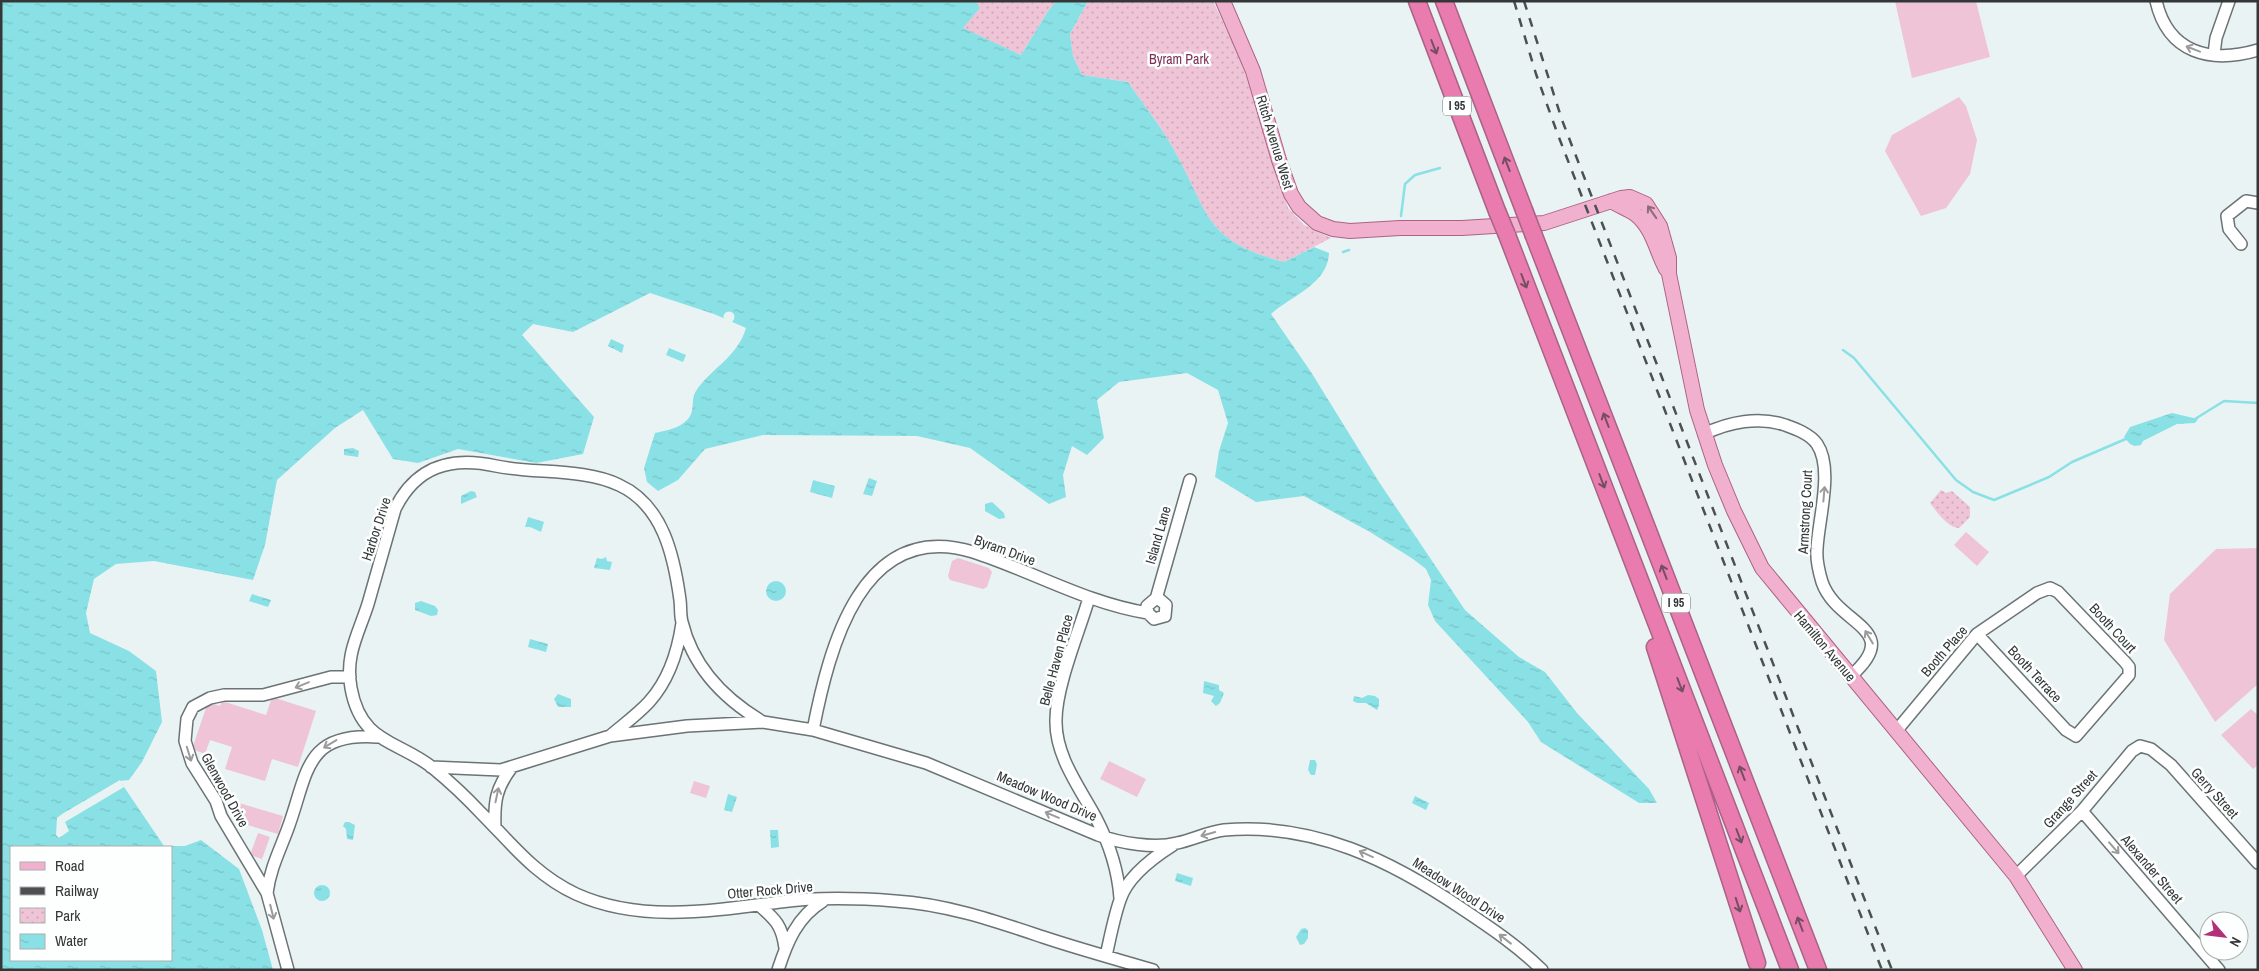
<svg xmlns="http://www.w3.org/2000/svg" width="2259" height="971" font-family="'Archivo Narrow',sans-serif">
<defs>
<pattern id="park-dots" width="8" height="8" patternUnits="userSpaceOnUse" patternTransform="scale(1.25)"><rect width="8" height="8" fill="#eec4d6"/><path d="M2 2h.1M6 6h.1" fill="none" stroke="#cda9b8" stroke-width="1.8" stroke-linecap="round"/></pattern>
<pattern id="water-ripples" width="26" height="14" patternUnits="userSpaceOnUse" patternTransform="scale(1.25)"><rect width="26" height="14" fill="#89e1e6"/><path d="M2 4q2-2 4 0t4 0M15 11q2-2 4 0t4 0" fill="none" stroke="#77c2c6"/></pattern>
</defs>
<rect width="100%" height="100%" fill="#e9f3f4"/>
<!-- park -->
<path fill="url(#park-dots)" d="M976,1H1056L1048,11L1021,55L962,28L980,8Z
M1088,1H1213L1237,52L1251,89L1288,208L1304,225L1331,238L1284,262C1202,240 1210,213 1173,148C1160,125 1143,104 1128,82L1082,75L1073,56L1070,34Z
M1941,490L1946,493L1952,491L1970,507V517L1959,528C1948,528 1937,512 1930,503Z"/>
<!-- pitch -->
<path fill="#eec4d6" d="M1895,1H1976L1990,57L1912,78Z
M1959,97L1966,106L1977,140L1970,174L1946,208L1921,216L1885,151L1892,135Z
M1966,532L1989,552L1977,566L1954,545Z
M2258,548V684L2215,722L2164,640L2170,594L2216,549Z
M958,558L989,568L992,572L987,587L983,589L950,580L948,576L952,561Z
M272,697L316,711L298,767L272,759L265,781L225,769L232,747L210,740L205,754L192,749L208,702L220,706L222,701L266,715Z
M2251,709L2258,715V765L2253,769L2221,735Z
M1109,761L1146,779L1137,797L1100,779Z
M694,781L710,786L706,798L690,793Z
M239,803L283,816L278,834L234,821Z
M258,833L270,837L262,859L250,855Z"/>
<!-- water -->
<path fill="url(#water-ripples)" fill-rule="evenodd" d="M1,1H976L980,8L963,28L1021,55L1048,11L1056,1H1088L1070,34L1073,56L1082,75L1128,82C1143,104 1160,125 1173,148C1210,213 1202,240 1284,262L1314,247L1329,253C1328,284 1291,296 1271,314L1311,372L1379,482L1465,610L1519,657L1545,672L1577,713L1649,789L1657,803H1639L1541,742L1528,722L1435,621L1428,605L1431,580L1426,569L1413,559L1370,532L1304,496L1256,502L1215,477L1219,451L1228,423L1218,390L1187,373L1119,382L1097,400L1104,438L1087,455L1072,446L1063,475L1066,497L1049,504L970,448L917,436L763,435L705,449L678,480L658,491L647,482L644,468L655,433C667,430 678,429 687,420C696,412 690,400 696,391C711,368 737,358 746,328L714,314L650,293L573,332L533,324L522,335L594,417L583,454L536,463L458,449L418,463L393,459L363,410L335,428L277,480L265,545L253,580L154,561L116,564L94,579L86,613L90,633L129,651L156,671L162,722L142,762L129,780L120,781L164,846H185L201,840L239,869L262,930L273,970H1ZM11,847H171V960H11Z
M611,339L624,345L622,353L608,346Z
M669,348L686,355L683,362L666,355Z
M2172,413L2198,419L2195,423L2177,424L2143,441L2141,445L2135,446L2130,444L2124,437L2130,427Z
M353,448L359,451L358,457L344,455V449Z
M869,478L877,481L872,496L863,494Z
M813,480L835,486L832,498L810,492Z
M471,491L475,492L477,497L461,504V496Z
M992,502L1004,513L1005,518L999,519L985,511V504Z
M528,517L544,522L541,532L530,527H525Z
M606,557L607,561L612,562L610,570L594,568L597,558L602,559Z
M766 591a10 10 0 1 1 20 0a10 10 0 1 1-20 0Z
M252,594L271,600L268,607L249,601Z
M421,601L435,606L438,610L437,615L431,616L415,610V603Z
M530,639L548,644L546,652L528,647Z
M1204,681L1219,685V690L1224,693L1220,703L1216,706L1211,701L1214,696L1203,693Z
M558,694L571,699V707H558L554,699Z
M1368,695L1375,696L1379,699V706L1377,710L1366,703H1357L1353,701L1354,696L1362,698Z
M1310,760H1315L1317,764L1315,775H1311L1308,770Z
M728,794L737,797L732,812L724,810Z
M1415,796L1429,803L1426,810L1412,803Z
M345,822H349L355,825L353,840L347,839L346,829L343,826Z
M770,830H778L779,847L771,848Z
M1177,873L1193,878L1191,886L1175,881Z
M314 893a8 8 0 1 1 16 0a8 8 0 1 1-16 0Z
M1305,928L1308,930V938L1304,944L1300,945L1296,937L1301,929Z"/>
<!-- pier -->
<path fill="#e9f3f4" d="M723.5 317a5.5 5.5 0 1 1 11 0a5.5 5.5 0 1 1-11 0Z
M120,780L124,787L65,822L69,831L59,838L56,835L57,818L62,814Z"/>
<g fill="none" stroke-linecap="round" stroke-linejoin="round">
<!-- stream -->
<path stroke="#89e1e6" stroke-width="2.5" d="M1401,216L1405,184L1415,175L1440,168
M1343,252L1349,250
M1843,350L1854,358L1956,480L1973,492L1994,500L2049,477L2072,462L2128,438
M2195,419L2224,401L2258,403"/>
<defs>
<path id="minor" d="M2156,1C2168,53 2210,64 2258,50
M2214,54L2216,38L2229,1
M2241,244L2229,229L2227,216L2246,201L2258,203
M1704,434C1729,422 1759,416 1785,425C1796,429 1810,434 1817,444C1834,469 1818,521 1817,549C1816,560 1819,572 1822,582C1837,626 1905,628 1851,676
M1089,598C1079,632 1056,686 1056,720C1055,756 1080,788 1096,818C1109,843 1118,870 1120,898
M1156,599L1190,480
M763,722C724,699 693,668 682,622C680,615 681,607 680,600C674,556 663,505 619,485C584,468 534,474 496,466C451,456 416,466 395,509C386,541 377,572 368,604C358,635 345,655 351,688C361,744 398,740 433,768C450,782 466,797 481,813C512,844 535,875 576,894C640,923 712,911 780,902C818,897 857,898 895,901C946,904 995,921 1043,937C1079,949 1116,959 1153,970
M813,730C829,649 861,518 973,552C1032,571 1086,603 1148,613L1154,619L1165,616L1166,605L1159,599L1154,600L1147,606L1148,613
M1897,730L1977,634L2037,593L2050,588L2058,592L2125,662L2129,667V675L2076,736L2066,730L1977,634
M610,736C623,725 638,714 649,702C668,681 678,651 682,623
M431,767L501,770L610,736L687,726L763,722L813,730L926,763L1098,835C1120,843 1154,849 1177,843C1192,840 1208,832 1224,830C1314,822 1392,861 1464,910C1491,928 1519,947 1542,970
M2082,811L2219,970
M495,827C494,801 496,788 512,767
M2016,876L2082,811L2132,751L2140,746L2151,749L2171,765L2258,863
M267,893C270,869 280,850 288,828C308,774 304,732 377,737
M760,906C776,920 782,926 785,948
M1106,956C1110,938 1114,917 1120,900C1127,877 1154,857 1173,845
M288,970L267,893L221,816L216,801L192,763L185,741L187,719L193,707L210,698L224,695H263L331,677H350
M778,970C787,942 797,917 823,901"/>
<path id="major" d="M1223,1L1253,71L1279,160L1291,194L1299,207L1317,223L1333,229L1350,231L1400,228H1462L1544,223L1621,198L1630,197L1646,204L1660,226L1669,258V274L1697,410L1715,465L1734,511L1762,568L2016,876L2075,970
M1611,201C1619,206 1628,209 1635,214C1653,228 1656,251 1666,269"/>
<path id="highway" d="M1417,1L1497,211
M1444,1L1524,210
M1507,235L1790,970
M1534,236L1818,970
M1655,647L1757,963"/>
</defs>
<!-- minor casing -->
<use href="#minor" stroke="#6b7374" stroke-width="14"/>
<!-- major casing -->
<use href="#major" stroke="#aa6385" stroke-width="16"/>
<!-- highway casing -->
<use href="#highway" stroke="#aa6385" stroke-width="19"/>
<!-- minor -->
<use href="#minor" stroke="#fff" stroke-width="11"/>
<!-- major -->
<use href="#major" stroke="#f2b0cf" stroke-width="14"/>
<!-- highway -->
<use href="#highway" stroke="#e97baf" stroke-width="16"/>
<!-- rail -->
<path stroke="#4c5050" stroke-width="2.5" stroke-dasharray="9 9" stroke-linecap="butt" d="M1514,1L1536,74L1558,135L1882,970
M1524,1L1562,120L1892,970"/>
<defs>
<path id="highway-bridge" d="M1524,210L1534,236
M1497,211L1507,235"/>
</defs>
<!-- highway-bridge casing -->
<use href="#highway-bridge" stroke="#aa6385" stroke-width="19" stroke-linecap="butt"/>
<!-- highway-bridge -->
<use href="#highway-bridge" stroke="#e97baf" stroke-width="16"/>
</g>
<!-- one-way arrows -->
<defs><path id="oneway-shaft" d="M-6 0H5M1.5-3L5.5 0L1.5 3" fill="none" stroke-width="1.6" stroke-linecap="round" stroke-linejoin="round" transform="scale(1.25)"/></defs>
<g stroke="#734f61">
<use href="#oneway-shaft" transform="translate(1434 47) rotate(69)"/>
<use href="#oneway-shaft" transform="translate(1507 164) rotate(-111)"/>
<use href="#oneway-shaft" transform="translate(1524 281) rotate(69)"/>
<use href="#oneway-shaft" transform="translate(1606 420) rotate(-111)"/>
<use href="#oneway-shaft" transform="translate(1602 481) rotate(69)"/>
<use href="#oneway-shaft" transform="translate(1664 572) rotate(-111)"/>
<use href="#oneway-shaft" transform="translate(1680 685) rotate(69)"/>
<use href="#oneway-shaft" transform="translate(1742 773) rotate(-111)"/>
<use href="#oneway-shaft" transform="translate(1739 836) rotate(69)"/>
<use href="#oneway-shaft" transform="translate(1738 905) rotate(72)"/>
<use href="#oneway-shaft" transform="translate(1800 924) rotate(-111)"/>
</g>
<g stroke="#9a9b9b">
<use href="#oneway-shaft" transform="translate(2193 49) rotate(-159)"/>
<use href="#oneway-shaft" transform="translate(1824 494) rotate(-85)"/>
<use href="#oneway-shaft" transform="translate(1869 637) rotate(-121)"/>
<use href="#oneway-shaft" transform="translate(302 685) rotate(158)"/>
<use href="#oneway-shaft" transform="translate(330 744) rotate(149)"/>
<use href="#oneway-shaft" transform="translate(189 754) rotate(73)"/>
<use href="#oneway-shaft" transform="translate(497 795) rotate(-78)"/>
<use href="#oneway-shaft" transform="translate(1052 815) rotate(-157)"/>
<use href="#oneway-shaft" transform="translate(1208 834) rotate(164)"/>
<use href="#oneway-shaft" transform="translate(2114 848) rotate(49)"/>
<use href="#oneway-shaft" transform="translate(1366 854) rotate(-156)"/>
<use href="#oneway-shaft" transform="translate(272 912) rotate(76)"/>
<use href="#oneway-shaft" transform="translate(1505 939) rotate(-142)"/>
</g>
<use stroke="#8a6d7b" href="#oneway-shaft" transform="translate(1652 212) rotate(-125)"/>
<g text-anchor="middle" dominant-baseline="central" stroke-width="5" stroke-linejoin="round" paint-order="stroke">
<!-- shield labels -->
<g fill="#fdffff" stroke="#707373" stroke-width="1">
<rect x="1443" y="96.5" width="28" height="19" rx="4"/>
<rect x="1662" y="593.5" width="28" height="19" rx="4"/>
</g>
<g font-size="12" font-weight="bold" fill="#343737">
<text x="1457" y="106">I 95</text>
<text x="1676" y="603">I 95</text>
</g>
<!-- park labels -->
<g font-size="14" fill="#7e3158" stroke="#fdffff">
<text x="1179" y="59">Byram Park</text>
</g>
<!-- street labels -->
<g font-size="14" fill="#343737" stroke="#fdffff">
<text transform="translate(1275 142) rotate(73)">Ritch Avenue West</text>
<text transform="translate(1805 512) rotate(-87)">Armstrong Court</text>
<text transform="translate(376 529) rotate(-72)">Harbor Drive</text>
<text transform="translate(1158 535) rotate(-74)">Island Lane</text>
<text transform="translate(1005 550) rotate(20)">Byram Drive</text>
<text transform="translate(2113 628) rotate(47)">Booth Court</text>
<text transform="translate(1825 646) rotate(50)">Hamilton Avenue</text>
<text transform="translate(1944 651) rotate(-49)">Booth Place</text>
<text transform="translate(1056 660) rotate(-75)">Belle Haven Place</text>
<text transform="translate(2035 674) rotate(47)">Booth Terrace</text>
<text transform="translate(225 790) rotate(61)">Glenwood Drive</text>
<text transform="translate(2215 793) rotate(48)">Gerry Street</text>
<text transform="translate(1047 796) rotate(23)">Meadow Wood Drive</text>
<text transform="translate(2070 799) rotate(-48)">Grange Street</text>
<text transform="translate(2152 869) rotate(49)">Alexander Street</text>
<text transform="translate(770 890) rotate(-5)">Otter Rock Drive</text>
<text transform="translate(1459 890) rotate(33)">Meadow Wood Drive</text>
</g>
</g>
<!-- border -->
<rect width="2259" height="971" fill="none" stroke="#343737" stroke-width="5"/>
<!-- legend -->
<rect x="10" y="846" width="162" height="115" fill="#fdffff" stroke="#adafaf"/>
<rect x="20" y="862" width="25" height="8" fill="#f2b0cf" stroke="#adafaf"/>
<text x="55" y="871" font-size="15" fill="#343737">Road</text>
<rect x="20" y="887" width="25" height="8" fill="#4c5050" stroke="#adafaf"/>
<text x="55" y="896" font-size="15" fill="#343737">Railway</text>
<rect x="20" y="908" width="25" height="15" fill="url(#park-dots)" stroke="#adafaf"/>
<text x="55" y="921" font-size="15" fill="#343737">Park</text>
<rect x="20" y="934" width="25" height="15" fill="url(#water-ripples)" stroke="#adafaf"/>
<text x="55" y="946" font-size="15" fill="#343737">Water</text>
<!-- north arrow -->
<g transform="translate(2224 936) rotate(118)"><circle r="24" fill="#fdffff" stroke="#adafaf"/>
<path d="M0-4L9 19L0 12L-9 19Z" fill="#b33078"/>
<text y="-8" font-size="14" font-weight="bold" text-anchor="middle" fill="#343737">N</text>
</g>
</svg>
